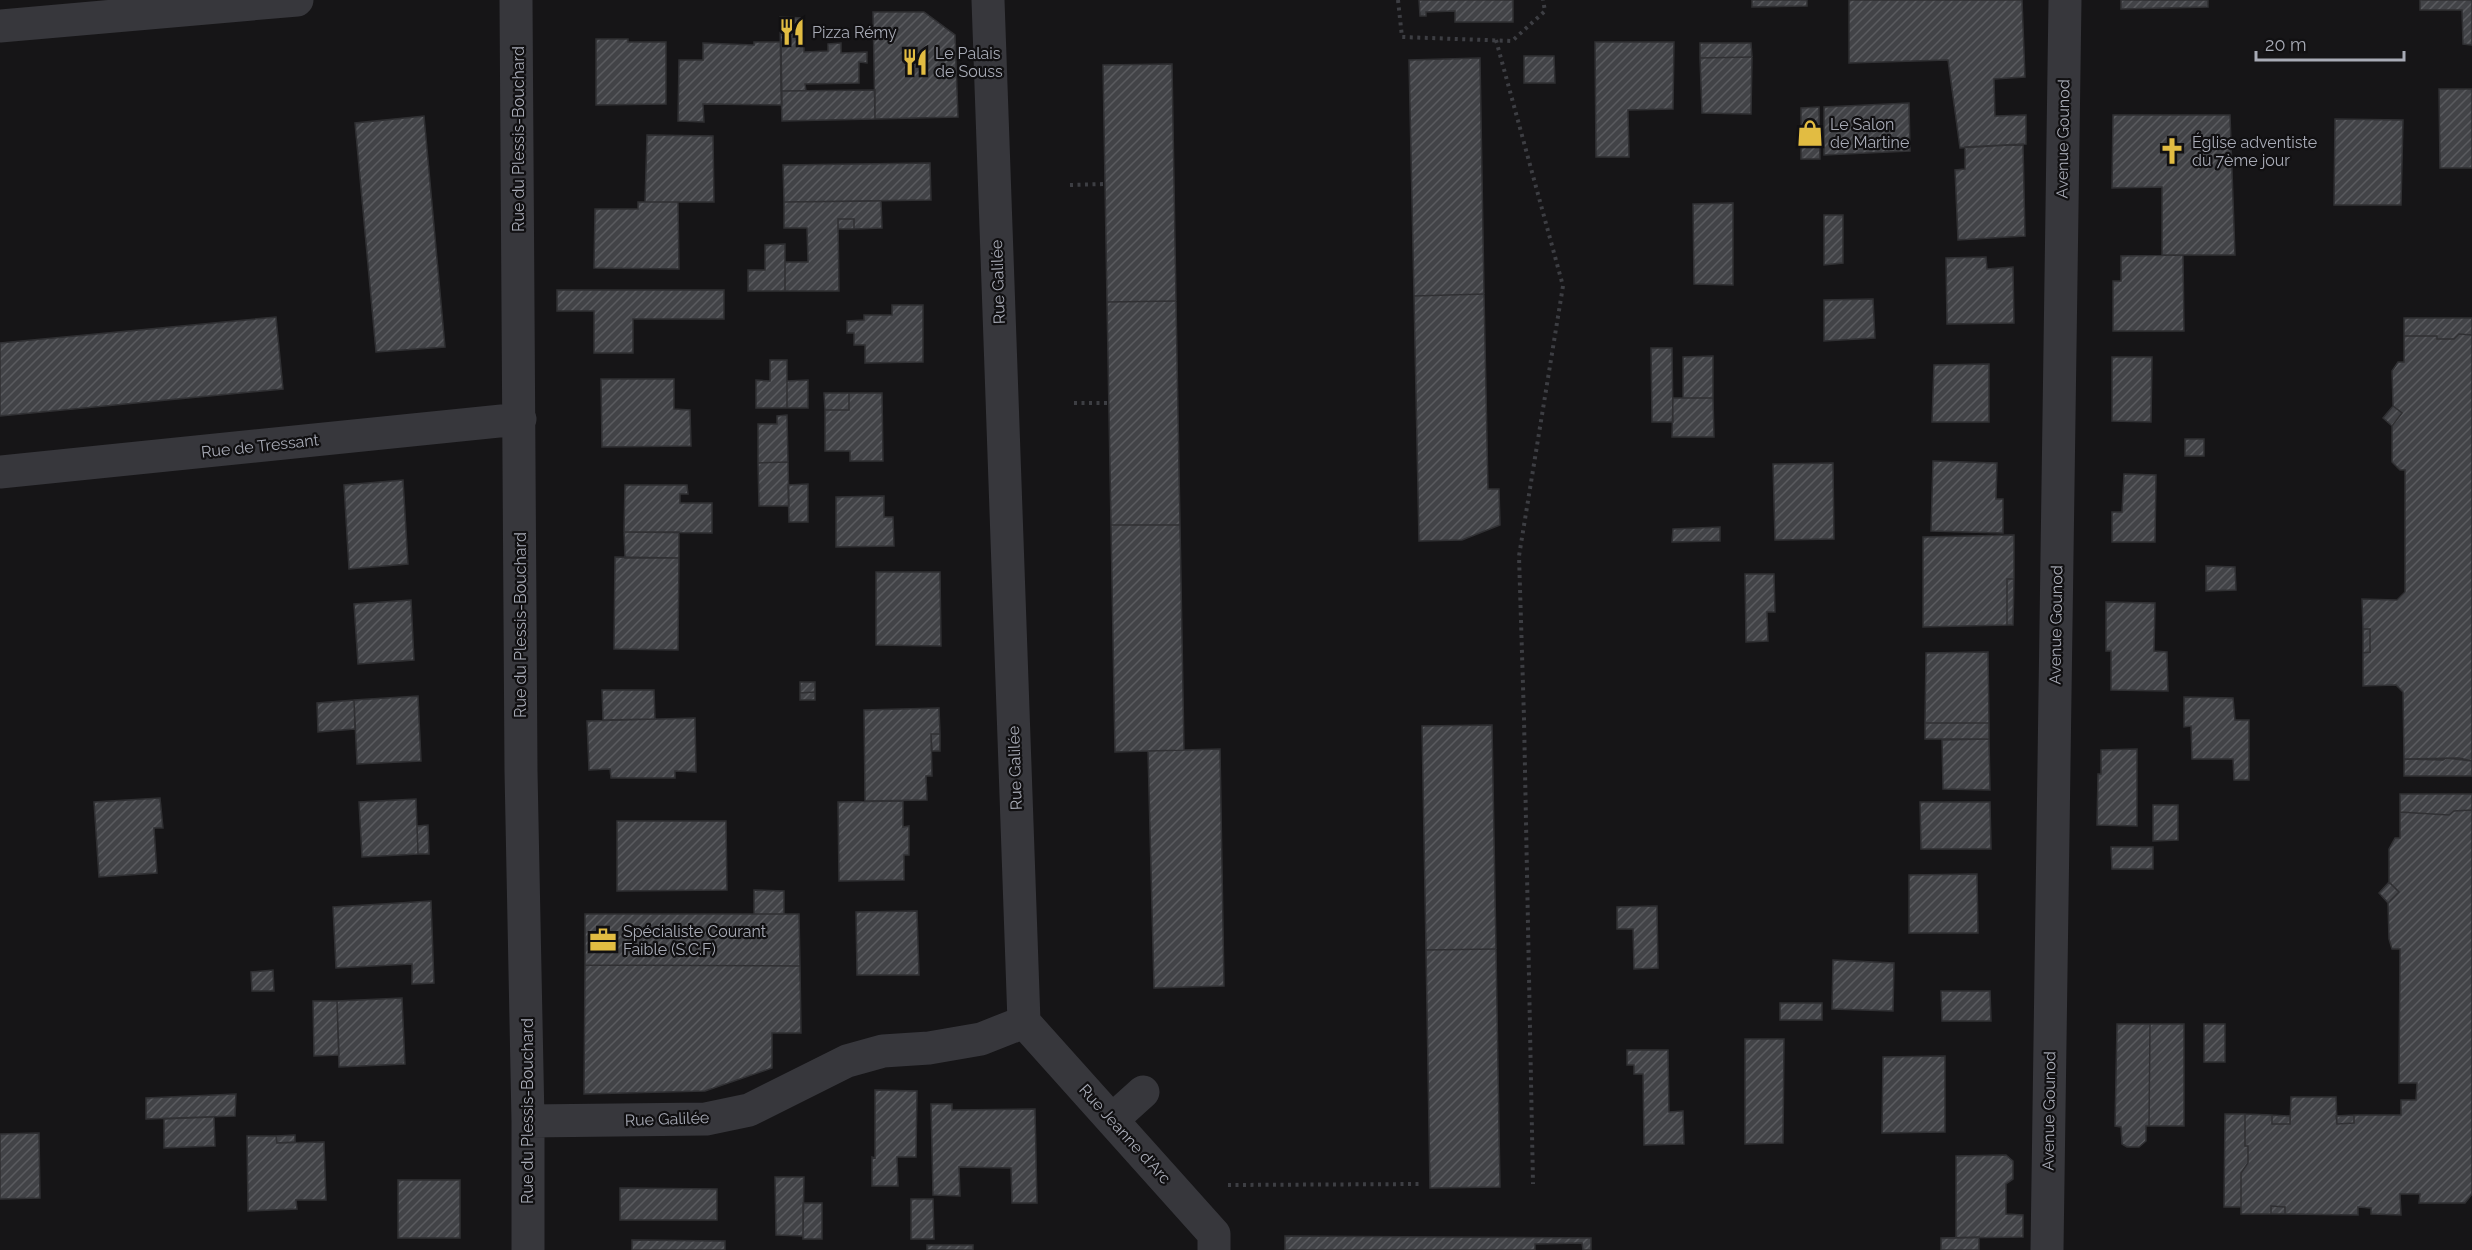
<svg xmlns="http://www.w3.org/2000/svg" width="2472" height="1250" font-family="Raleway,sans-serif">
<defs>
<pattern id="building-hatch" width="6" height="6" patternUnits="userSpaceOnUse" patternTransform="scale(1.5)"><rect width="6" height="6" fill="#424347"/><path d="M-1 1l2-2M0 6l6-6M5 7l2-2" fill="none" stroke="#5a5b5f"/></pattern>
</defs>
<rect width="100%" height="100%" fill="#161517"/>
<!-- building -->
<path fill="url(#building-hatch)" stroke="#303033" stroke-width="1.5" d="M1419,0H1513V22H1455V11L1426,12V16H1420Z
M1752,0H1807V6L1752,7Z
M1849,0H2022L2025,77L1994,79L1995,116L2026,115V144L1960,148L1948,60L1849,63Z
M2121,0H2208V7L2121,9Z
M2420,0H2472V45L2463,44L2462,10H2420Z
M873,12H924L955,35L958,117L875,119Z
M780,17L804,18V52L828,51V44L841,43V53L867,52V63L859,62V83L805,84L806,91H781Z
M596,39H628V42H666V104L596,105Z
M754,42H781L782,105L703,104L704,122L678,121L679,60H703V43L754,45Z
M1595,42H1674L1673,109L1628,110L1629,157H1596Z
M1700,43H1751L1752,57L1700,58Z
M1524,56H1554L1555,83H1524Z
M1752,57L1751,114L1702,113L1700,58Z
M1480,58L1484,294L1414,296L1409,60Z
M1172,64L1176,301L1107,302L1103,65Z
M2439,89H2472V168H2440Z
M875,90V119L782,121L781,91Z
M1909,103L1910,151L1824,155V107Z
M1819,107L1820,159H1801V108Z
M2113,115H2230L2235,255H2162V187L2112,188Z
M424,116L445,347L376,352L355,123Z
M2335,119L2403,120L2401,205H2334Z
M647,135L713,136L714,202H645Z
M2023,144L2025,236L1958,240L1955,170L1965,169V147Z
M930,163L931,200L784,202L783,165Z
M881,201L882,228L854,229V219H838L839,291H785V262H808L807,228H784V202Z
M638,202H678L679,269L594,268L595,209H638Z
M1733,203V285L1694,284L1693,204Z
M1824,215H1843V263L1824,265Z
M838,219H854V229H838Z
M785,244V291H748V270H765V245Z
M2183,255L2184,331H2113V281H2121V256Z
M1986,257L1987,269L2013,267L2014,323L1947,324L1946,258Z
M557,290H724V319H633V353H594V311H557Z
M1484,294L1488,489H1499L1500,525L1462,540L1419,541L1414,296Z
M1873,299L1875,338L1824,341V300Z
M1176,301L1180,525H1111L1107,302Z
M892,305H923V362L865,363V345H854V333H847V321L864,320V315H892Z
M276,317L283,389L0,416V343Z
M2404,318H2472V335L2459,334L2454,339H2437V336H2404Z
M2459,334L2472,335V761L2459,758L2404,759L2403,692L2396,685L2363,686V653L2370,652V629H2363L2362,599L2397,600L2405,592V470H2400L2392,462V426L2402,413L2393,406L2392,371L2398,362H2404V336H2437V339H2454Z
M1651,348H1672L1673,422H1652Z
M1713,356V398H1683V357Z
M2112,357H2152L2151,422L2112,421Z
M770,360H787V408H756V380L770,381Z
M1989,364V422H1932L1934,365Z
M601,379H674V409L690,410L691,446L602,447Z
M808,380V408H787V381Z
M824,393H849V410H825Z
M849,393H882L883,461H850V451H825V410H849Z
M1673,398H1713L1714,437H1672Z
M2393,406L2402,413L2392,426L2383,418Z
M787,415L788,462L758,463V424H777V416Z
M2185,439H2204V456H2185Z
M1933,461L1997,463L1996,499H2003V533L1931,531Z
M788,462L789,506H759L758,463Z
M1833,463L1834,539L1775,540L1773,464Z
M2124,474L2156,475L2155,542H2112V512H2122Z
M403,480L408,564L349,569L344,485Z
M808,484V522H789L788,485Z
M625,485H687L688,494H680V503H712V533L624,532Z
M884,496V517H893L894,546L836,547V497Z
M1111,525H1180L1184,750L1115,752Z
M1720,527V541L1672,542L1673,529Z
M624,532H679V558H625Z
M2014,535V579H2007V625L1923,627V537Z
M615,557L679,558L678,650L614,649Z
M2206,566L2235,567L2236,590L2206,591Z
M876,572H940L941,646L876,645Z
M1745,574H1774L1775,612H1767L1768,641L1746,642Z
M2007,579H2014L2013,625H2007Z
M411,600L414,660L358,664L354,604Z
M2106,602L2155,603L2154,651L2167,652L2168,691L2111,690V651H2106Z
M2363,629H2370V652L2363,653Z
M1988,652L1989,723H1925L1926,653Z
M800,682H815V692L800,693Z
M602,690H654L655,719L603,720Z
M815,692V700H800V693Z
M418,696L421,761L357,764L354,700Z
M2184,697L2233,698L2235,720H2249V780H2234L2233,759H2192L2191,726L2184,727Z
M354,700L355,729L318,732L317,703Z
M939,708L940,734H931L932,776H926L927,800L865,801L864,710Z
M695,718L696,772L675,771V778H611L610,769L589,770L587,721Z
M1925,723H1989V739H1925Z
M1492,725L1496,949L1426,950L1422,726Z
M931,734H940V751H932Z
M1989,739L1990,790L1943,789L1942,740Z
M1220,749L1224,986L1154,988L1148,751Z
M2137,749V826L2097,825L2098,774H2101V750Z
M2446,758L2472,761V776H2404V759L2443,760Z
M2400,794H2472V810L2454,811L2449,815L2400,812Z
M160,798L163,828H154L157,873L99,877L94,802Z
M416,799L418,854L362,857L359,802Z
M903,801V827L909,826V855H904V880L839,881L838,802Z
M1920,802H1990L1991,849H1921Z
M2153,805H2178V840L2153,841Z
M2472,810V1194L2465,1203H2419L2420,1194H2400L2401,1215L2371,1214V1208L2358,1207V1215L2285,1214V1207L2271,1206V1214H2241V1173L2248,1163V1146H2245V1114L2272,1115V1124H2290L2291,1097H2336L2337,1124L2354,1123V1115H2401V1100H2416L2417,1083H2399L2400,949H2392L2389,939L2388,903L2399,892L2389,882V849L2395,838H2400V812L2449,815L2454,811Z
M617,821H726L727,890L617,891Z
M428,825L429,854H418L417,826Z
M2111,847H2153V869H2112Z
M1977,874L1978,933H1909V875Z
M2389,882L2399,892L2388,903L2379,893Z
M754,890L784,891V914H754Z
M431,901L434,983L412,984V964L336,968L333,907Z
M1657,906L1658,968L1634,969L1633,929H1617V907Z
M917,911L919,975H857L856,912Z
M585,914H799L800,966L585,965Z
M1496,949L1500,1187L1430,1188L1426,950Z
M1833,960L1894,963L1893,1011L1832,1009Z
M585,965L800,966L801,1033H772V1068L705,1091L584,1094Z
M273,970L274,991H252L251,972Z
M1941,991H1990L1991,1021H1942Z
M402,998L405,1064L339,1067L337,1001Z
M313,1001H337L339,1055L314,1056Z
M1780,1003H1822V1020H1780Z
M2117,1024H2150L2149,1126H2146V1141L2139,1147H2127L2122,1144L2121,1127L2115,1126Z
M2150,1024H2184V1126H2149Z
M2204,1024H2225V1062H2204Z
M1745,1039H1784L1783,1143L1745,1144Z
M1627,1050H1668L1669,1112L1683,1111L1684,1144L1644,1145L1643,1074H1634V1065H1627Z
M1945,1056V1132L1882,1133L1883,1057Z
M875,1090L917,1091L916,1157H897L898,1186H872V1157L875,1158Z
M236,1094L235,1116L146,1119V1098Z
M931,1104H952V1110L1035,1109L1037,1203H1012L1011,1168L959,1167L960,1196L933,1195Z
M2225,1114H2245V1146H2248V1163L2241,1173V1207H2224Z
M2272,1115L2290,1116V1124H2272Z
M2354,1115V1123L2337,1124L2336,1116Z
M214,1117L215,1146L164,1148V1119Z
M39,1133L40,1198L0,1199V1134Z
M295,1135V1142L277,1143L276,1136Z
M247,1136H276L277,1143L324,1142L326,1200H296L297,1209L248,1211Z
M2006,1155L2013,1161V1179L2006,1184V1214L2023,1215V1237L1956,1238V1156Z
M775,1177H804L803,1236L776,1235Z
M398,1180H460V1238H398Z
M620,1188L717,1189V1220H620Z
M911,1199H933L934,1239H911Z
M803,1203H822V1239H803Z
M2271,1206L2285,1207V1214H2271Z
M1285,1236L1591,1238V1250H1583L1582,1243L1535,1244V1250H1285Z
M1979,1237V1250H1941V1238Z
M632,1240L725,1241V1250H632Z
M927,1245H973V1250H927Z"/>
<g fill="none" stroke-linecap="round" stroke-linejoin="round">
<!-- path -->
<path stroke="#3d3e43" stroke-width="4" stroke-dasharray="3 4.5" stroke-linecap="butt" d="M1398,0L1402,37L1512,41L1545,11L1543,0
M1496,40L1563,286L1519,556L1524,718L1533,1184
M1070,185L1105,184
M1074,403H1109
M1228,1185L1421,1184"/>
<!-- minor -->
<path stroke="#37373c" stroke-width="33" d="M516,0L521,771L528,1121V1250
M988,0L1024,1022
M0,26L297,0
M0,472L520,419
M1024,1022L1214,1234V1250
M1112,1120L1143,1092
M528,1121L706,1119L749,1110L847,1061L883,1051L929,1048L981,1039L1024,1022
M2047,1250L2065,0"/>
</g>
<!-- icons -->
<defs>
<symbol id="restaurant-bare" viewBox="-9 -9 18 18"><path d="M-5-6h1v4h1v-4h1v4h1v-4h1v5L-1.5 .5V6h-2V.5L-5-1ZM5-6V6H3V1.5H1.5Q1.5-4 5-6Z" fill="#e2bc42" stroke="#111012" stroke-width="2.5" paint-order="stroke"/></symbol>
<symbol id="shop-bare" viewBox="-9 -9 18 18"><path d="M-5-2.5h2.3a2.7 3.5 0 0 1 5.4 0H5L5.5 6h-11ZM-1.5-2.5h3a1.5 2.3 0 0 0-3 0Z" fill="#e2bc42" stroke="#111012" stroke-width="2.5" paint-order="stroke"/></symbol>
<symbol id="church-bare" viewBox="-9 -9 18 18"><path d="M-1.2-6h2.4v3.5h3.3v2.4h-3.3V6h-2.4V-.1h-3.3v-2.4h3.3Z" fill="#e2bc42" stroke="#111012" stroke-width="2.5" paint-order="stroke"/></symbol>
<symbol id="office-bare" viewBox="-9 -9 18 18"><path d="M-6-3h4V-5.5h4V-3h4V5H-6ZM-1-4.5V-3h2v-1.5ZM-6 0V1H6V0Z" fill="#e2bc42" stroke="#111012" stroke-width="2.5" paint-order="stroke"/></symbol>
</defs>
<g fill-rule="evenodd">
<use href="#restaurant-bare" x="773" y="13" width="38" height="38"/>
<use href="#restaurant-bare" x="896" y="43" width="38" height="38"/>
<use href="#shop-bare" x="1791" y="114" width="38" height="38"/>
<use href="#church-bare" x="2153" y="132" width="38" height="38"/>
<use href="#office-bare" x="584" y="921" width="38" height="38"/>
</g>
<g text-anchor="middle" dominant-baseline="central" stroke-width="4.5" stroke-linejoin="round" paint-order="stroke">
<!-- poi labels -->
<g font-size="16" fill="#a8abb6" stroke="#111012" text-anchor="start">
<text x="812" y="32">Pizza Rémy</text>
<text x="935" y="53">Le Palais<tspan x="935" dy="18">de Souss</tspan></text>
<text x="1830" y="124">Le Salon<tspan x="1830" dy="18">de Martine</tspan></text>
<text x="2192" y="142">Église adventiste<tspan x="2192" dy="18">du 7ème jour</tspan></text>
<text x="623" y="931">Spécialiste Courant<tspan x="623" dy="18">Faible (S.C.F)</tspan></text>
</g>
<!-- street labels -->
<g font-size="16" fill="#a8abb6" stroke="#111012">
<text transform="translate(518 139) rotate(-90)">Rue du Plessis-Bouchard</text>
<text transform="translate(2063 139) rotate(-89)">Avenue Gounod</text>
<text transform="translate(998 282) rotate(-92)">Rue Galilée</text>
<text transform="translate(260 446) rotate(-6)">Rue de Tressant</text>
<text transform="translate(520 625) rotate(-90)">Rue du Plessis-Bouchard</text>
<text transform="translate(2056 625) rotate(-89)">Avenue Gounod</text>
<text transform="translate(1015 768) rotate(-92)">Rue Galilée</text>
<text transform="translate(527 1111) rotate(-90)">Rue du Plessis-Bouchard</text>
<text transform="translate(2049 1111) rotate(-89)">Avenue Gounod</text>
<text transform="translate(667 1119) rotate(-2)">Rue Galilée</text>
<text transform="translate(1125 1134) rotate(48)">Rue Jeanne d'Arc</text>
</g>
</g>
<!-- scale -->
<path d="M2256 51v9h148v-9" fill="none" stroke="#a8abb6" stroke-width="3"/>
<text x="2265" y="51" font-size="18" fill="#a8abb6" stroke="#111012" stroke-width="4.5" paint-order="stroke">20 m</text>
</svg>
